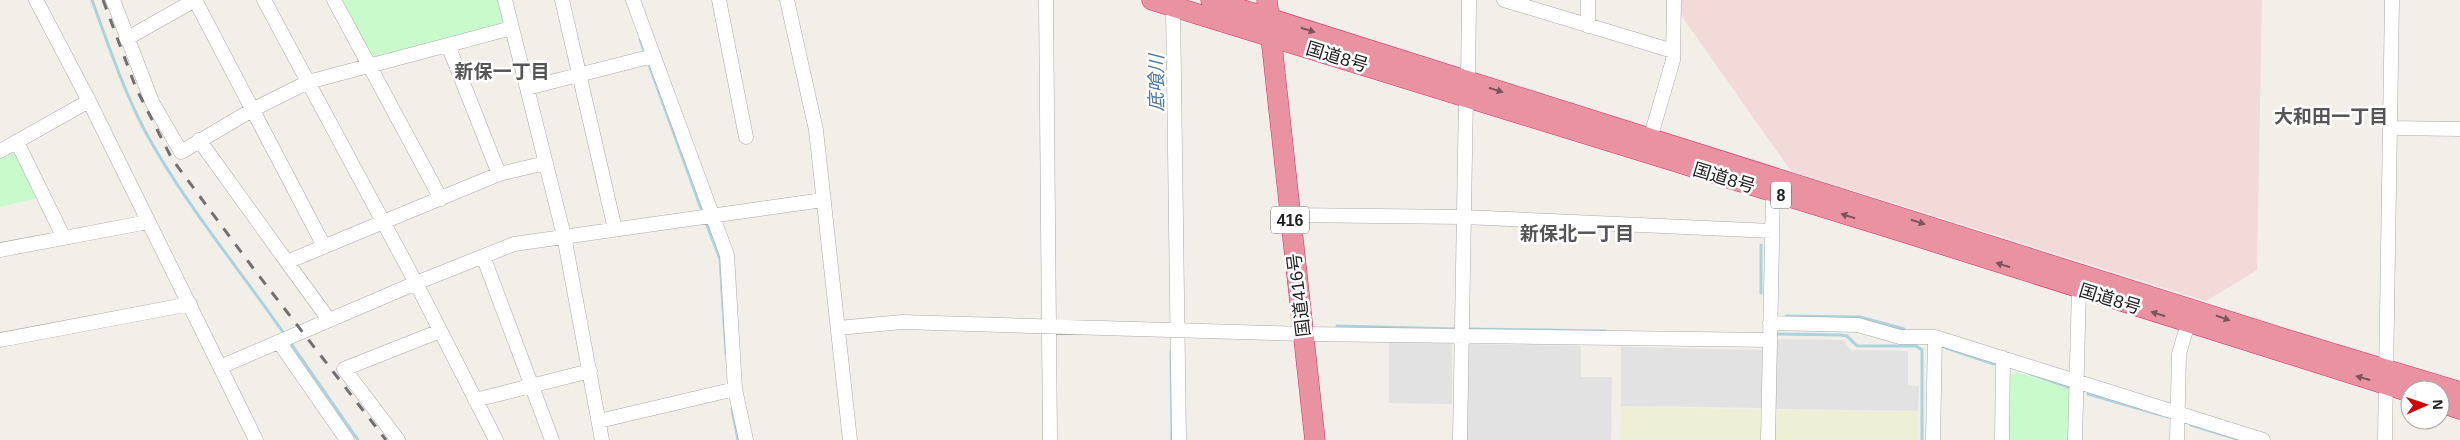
<svg xmlns="http://www.w3.org/2000/svg" width="2460" height="440" font-family="Arial,'Noto Sans JP',sans-serif">
<rect width="100%" height="100%" fill="#f2efe9"/>
<!-- commercial -->
<path fill="#f2dad9" d="M1680,0H2262L2257,270L2206,301L1791,171L1680,14Z"/>
<!-- farmland -->
<path fill="#eef0d5" d="M1621,406L1763,410V440H1620Z
M1773,410L1918,412V440H1773Z"/>
<!-- park -->
<path fill="#c8facc" d="M334,0H505L512,28L369,65Z
M18,144L38,198L0,207V154Z
M2016,372L2070,389L2069,440H2007L2008,377Z"/>
<!-- parking -->
<path fill="#e2e2e2" d="M1389,339L1452,340V404L1389,403Z
M1774,339L1843,340L1851,350L1908,351V385L1919,386L1918,411L1773,409Z
M1467,344L1581,346V377H1612L1611,440H1466Z
M1621,347L1764,350L1763,408L1621,406Z"/>
<g fill="none" stroke-linecap="round" stroke-linejoin="round">
<!-- stream -->
<path stroke="#aad3df" stroke-width="3" d="M92,0C108,44 123,89 145,131C184,203 238,267 285,335
M640,39L645,54
M648,62L703,214
M705,220L720,259L726,353
M1761,293V245
M1786,316L1860,317L1904,329
M1337,326L1459,329
M1465,329L1606,331
M1778,334L1841,335L1847,336L1857,346H1916L1922,350V440
M290,342L358,440
M1946,348L1994,364
M1171,351L1172,440
M2031,374L2068,387
M2088,394L2168,417
M732,409L738,440
M2191,425L2240,440"/>
<defs>
<path id="minor" d="M36,0L89,101L256,440
M113,0L152,102L181,152L252,110L308,82L512,28
M195,0L324,246
M264,0L416,283L496,440
M334,0L441,199
M505,0L564,236L602,440
M562,0L615,229
M633,0L727,255L735,389L746,440
M719,0L746,137
M787,0L816,130L850,440
M1046,0L1050,440
M1504,0L1673,51
M1173,6L1179,440
M1588,26V0
M126,39L195,0
M448,45L499,174
M1468,82L1469,0
M527,88L653,56
M2390,128L2460,129
M1650,139L1673,60L1674,0
M199,140L287,262L499,174L546,163
M17,142L64,238
M0,151L89,101
M1289,215L1464,217L1772,231
M0,250L148,222
M483,256L552,440
M287,262L329,320
M1770,323L1858,325L1900,337H1935L2263,440
M838,328L902,322L1304,334L1770,340
M0,340L190,304
M279,342L347,440
M220,367L416,283L514,244L823,200
M475,400L590,371
M599,421L735,389
M398,440L344,369L440,331
M1460,440L1466,97
M1768,440L1773,193
M1933,440L1935,337
M2002,440L2003,358
M2075,440L2079,289
M2177,440L2179,354L2188,323
M2385,440L2392,0"/>
<path id="highway" d="M1152,0L1897,230L2410,392
M1211,0L2288,340L2460,392
M1267,0L1315,440
M2440,402L2460,409"/>
</defs>
<!-- minor casing -->
<use href="#minor" stroke="#a9a9a9" stroke-width="15"/>
<!-- highway casing -->
<use href="#highway" stroke="#dc2a67" stroke-width="21"/>
<!-- minor -->
<use href="#minor" stroke="#fff" stroke-width="14"/>
<!-- highway -->
<use href="#highway" stroke="#e892a2" stroke-width="20"/>
<!-- rail -->
<path stroke="#707070" stroke-width="3" stroke-dasharray="10 10" stroke-linecap="butt" d="M103,0L136,88L172,159L253,268L386,440"/>
</g>
<!-- one-way arrows -->
<defs><path id="oneway-solid" d="M-6-.8H1V-3.2L6.5 0L1 3.2V.8H-6Z" transform="scale(1.25)"/></defs>
<g fill="#7b545c">
<use href="#oneway-solid" transform="translate(1308 30) rotate(18)"/>
<use href="#oneway-solid" transform="translate(1496 90) rotate(17)"/>
<use href="#oneway-solid" transform="translate(1848 216) rotate(-163)"/>
<use href="#oneway-solid" transform="translate(1918 222) rotate(17)"/>
<use href="#oneway-solid" transform="translate(2003 265) rotate(-162)"/>
<use href="#oneway-solid" transform="translate(2158 314) rotate(-163)"/>
<use href="#oneway-solid" transform="translate(2223 318) rotate(19)"/>
<use href="#oneway-solid" transform="translate(2363 378) rotate(-164)"/>
</g>
<g text-anchor="middle" dominant-baseline="central" stroke-width="5" stroke-linejoin="round" paint-order="stroke">
<!-- shield labels -->
<g fill="#fff" stroke="#646464" stroke-width="1">
<rect x="1771" y="181.5" width="20" height="27" rx="4"/>
<rect x="1271" y="206.5" width="38" height="27" rx="4"/>
</g>
<g font-size="16" font-weight="bold" fill="#222">
<text x="1781" y="195">8</text>
<text x="1290" y="220">416</text>
</g>
<!-- street labels -->
<g font-size="18" fill="#222" stroke="#fff">
<text transform="translate(1337 57) rotate(17)">国道8号</text>
<text transform="translate(1724 178) rotate(17)">国道8号</text>
<text transform="translate(1299 295) rotate(-97)">国道416号</text>
<text transform="translate(2110 299) rotate(17)">国道8号</text>
</g>
<!-- neighbourhood labels -->
<g font-size="19" font-weight="bold" fill="#555" stroke="#fff">
<text x="502" y="71">新保一丁目</text>
<text x="2331" y="116">大和田一丁目</text>
<text x="1577" y="233">新保北一丁目</text>
</g>
<!-- water labels -->
<g font-size="19" font-style="italic" fill="#4a7aab" stroke="#fff">
<text transform="translate(1156 83) rotate(-90)">底喰川</text>
</g>
</g>
<!-- north arrow -->
<g transform="translate(2425 405) rotate(88)"><circle r="24" fill="#ffffff" stroke="#a7a7a7"/>
<path d="M0-4L9 19L0 12L-9 19Z" fill="#d40000"/>
<text y="-8" font-size="14" font-weight="bold" text-anchor="middle" fill="#222222">N</text>
</g>
</svg>
